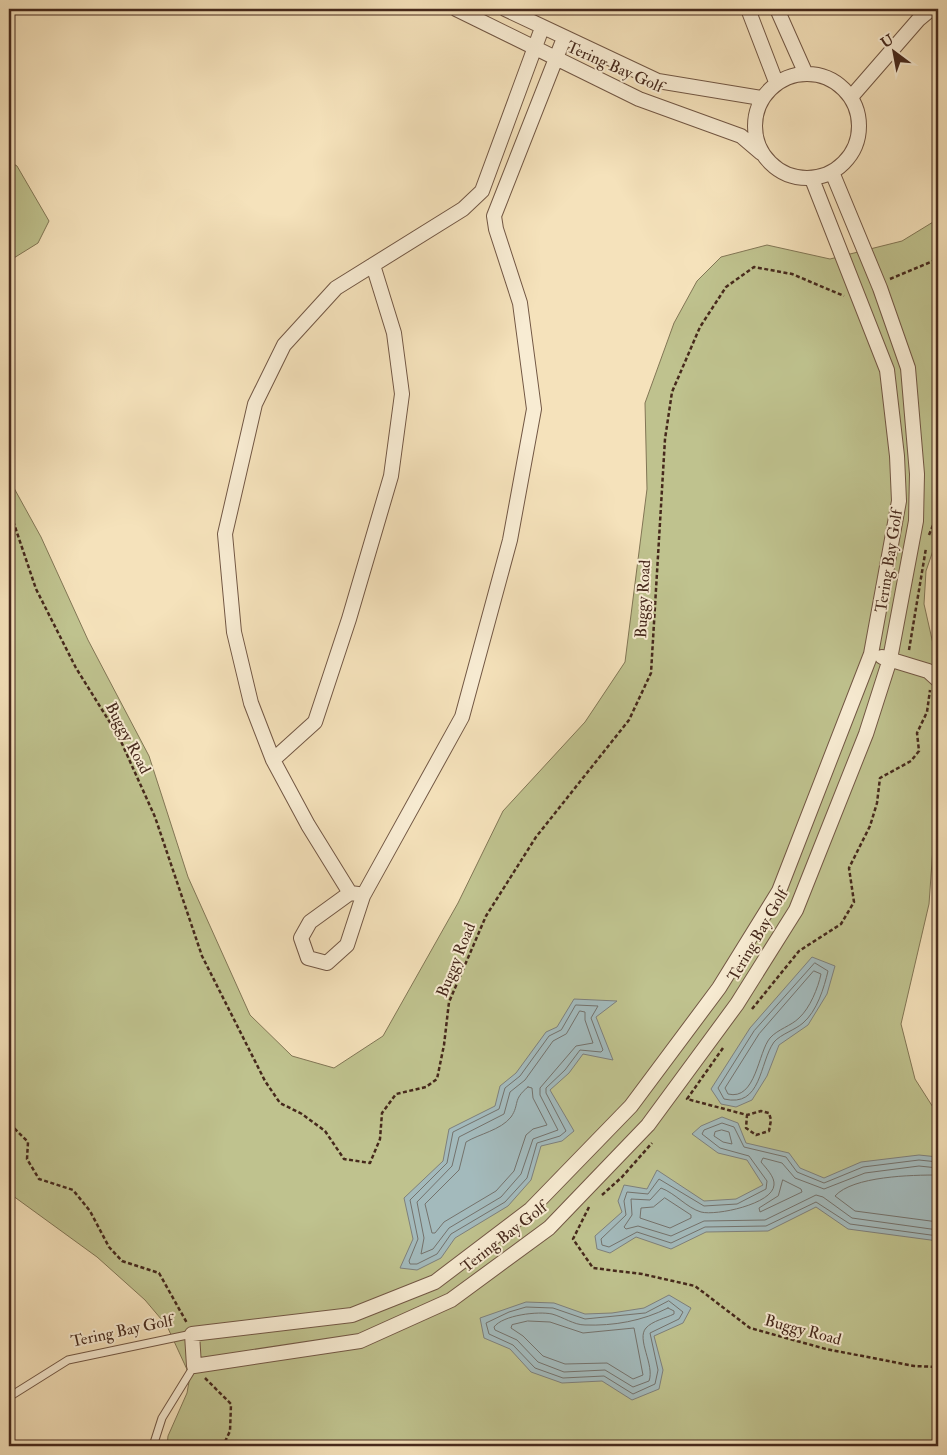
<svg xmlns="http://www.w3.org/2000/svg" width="947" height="1455" font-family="'IM FELL Double Pica',serif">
<rect width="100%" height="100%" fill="#f5e2bb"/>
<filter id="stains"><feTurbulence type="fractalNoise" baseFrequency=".004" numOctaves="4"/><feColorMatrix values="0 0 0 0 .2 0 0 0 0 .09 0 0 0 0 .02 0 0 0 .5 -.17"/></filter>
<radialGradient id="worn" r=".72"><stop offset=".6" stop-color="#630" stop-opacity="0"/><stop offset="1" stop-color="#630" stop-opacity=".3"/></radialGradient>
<!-- green -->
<path fill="#bfc28e" stroke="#827655" d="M9,161L17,166L49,221L38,243L9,261Z
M938,219V536L926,571L924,604L938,666V776L929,904L901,1024L915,1079L938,1115V1446H167L168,1436L187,1393L190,1376L167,1326L145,1300L97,1257L9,1193V479L41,537L88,640L149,756L188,877L250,1015L292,1056L334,1068L383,1036L458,903L503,811L585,722L625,662L647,489L645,403L674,323L697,281L721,257L767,245L830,259L902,241Z"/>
<!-- water -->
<path fill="#a3babc" stroke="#7e807c" d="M812,957L835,966L827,994L808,1025L779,1045L767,1076L752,1100L736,1107L721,1104L711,1089L750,1028Z
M574,999L617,1001L596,1017L613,1060L583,1054L569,1073L550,1090L574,1131L562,1141L541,1146L531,1180L508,1206L455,1238L441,1258L417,1270L400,1268L413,1239L404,1198L443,1161L449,1129L495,1106L500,1086L516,1073L546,1032L557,1027Z
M722,1117L738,1123L746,1143L789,1153L800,1168L824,1178L861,1162L919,1155L938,1157V1241L848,1229L816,1207L768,1231L706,1232L671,1249L636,1237L610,1253L597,1249L595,1236L622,1212L618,1201L624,1185L647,1189L657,1170L704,1201L736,1199L763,1185L747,1160L718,1153L692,1134L701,1126Z
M669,1295L691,1308L683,1323L654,1336L663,1370L659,1389L632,1400L602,1381L562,1383L531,1372L510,1349L484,1338L480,1318L526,1302L554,1303L585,1314L612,1313L644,1308Z"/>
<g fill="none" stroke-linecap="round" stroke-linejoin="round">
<!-- shore -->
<path stroke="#74726c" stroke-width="1" d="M815,963L828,971C824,988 817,1011 803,1023C795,1030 781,1034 774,1042C759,1063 762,1108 724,1099L718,1088L754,1031Z
M814,971L821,974C818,988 810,1008 799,1018C791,1026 778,1029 770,1038C758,1052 756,1101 728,1094L725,1088L759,1034Z
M576,1005L598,1006L591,1018L603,1050L601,1052L580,1050L565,1070L546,1088V1093L566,1131L560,1136L537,1143L527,1178L505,1202L451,1234L437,1254L417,1264H410L409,1261L418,1239L410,1200L447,1163L453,1132L499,1109L505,1088L520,1076L549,1036L561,1030Z
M580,1011L585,1012V1020L593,1043L576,1046L540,1088V1095L558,1130L533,1139L521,1174L501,1197L449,1228L433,1249L421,1254L424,1238L417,1202L452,1166L459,1137L504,1114L510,1092L525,1080L553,1041L566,1034Z
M528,1087L532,1088L533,1098L547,1125L533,1129L526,1135L514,1171L496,1191L444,1222L435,1233H432L425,1204L459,1170L466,1142C479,1134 501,1130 511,1117C520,1104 512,1100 528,1087Z
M722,1130L729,1132L732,1144L723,1142L714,1136L715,1132Z
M938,1162L919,1160L863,1167L824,1183L797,1172L786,1157L744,1147L734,1127L722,1123L704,1130L702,1134L720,1148L749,1156L767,1181L766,1189L737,1204L704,1206L659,1179L648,1194L627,1192L624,1201L626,1215L601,1239L602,1245L609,1247L637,1232L671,1243L705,1227L766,1226L816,1202L850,1224L938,1236
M938,1168L919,1166L865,1173L824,1189L795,1178L782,1163L763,1158L761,1162C766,1168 775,1177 774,1185C773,1204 716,1216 701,1212C687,1208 675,1193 661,1188L650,1200L631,1199L632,1215L624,1227L626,1229L638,1226L671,1236L704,1221L765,1220L816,1195L823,1197L852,1218L938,1230
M938,1175C912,1175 853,1176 835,1196L855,1211L938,1222
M783,1180L801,1189L802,1192L760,1212L759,1208L778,1196Z
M665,1198L691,1215V1218L670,1228L640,1218L641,1208L653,1207Z
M669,1301L683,1312L679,1319L650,1333L658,1370L655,1384L633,1394L604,1376L563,1378L535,1368L513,1345L489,1334L486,1323L509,1312L526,1307L553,1308L585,1319L645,1313Z
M668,1308L674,1311V1314C666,1318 652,1321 646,1328C636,1339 655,1365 649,1381L633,1387L605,1370L564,1372L538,1362L517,1340L495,1330L494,1327C503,1315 538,1311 552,1314C563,1317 574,1325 585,1325C614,1326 642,1321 668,1308Z
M528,1321L550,1322L583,1333L634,1328L643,1375L633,1379L607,1363L565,1364L543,1356L523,1336L511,1328L512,1325Z"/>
<defs>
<path id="lane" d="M9,1397L68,1360L192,1334
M153,1446L162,1418L194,1366"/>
<path id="street" d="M456,9L639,99L741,136L761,153
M505,9L658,81L761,98
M748,9L776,82
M777,9L805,72
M755 126a52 52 0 1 1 104 0a52 52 0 1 1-104 0Z
M852,96L919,19L931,9
M812,179L887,370L897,456L899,501L871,654L779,891L719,988L631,1106L531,1209L435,1282L352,1315L192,1334L194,1366L360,1341L451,1300L549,1228L648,1125L737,1004L796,910L866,734L890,659L916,521L917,474L908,368L880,288L832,172
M882,657L928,671L938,680
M273,760L315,722L349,619L391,476L402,394L394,333L373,265
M350,893L310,922L301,938L308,958L327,963L347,945L363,896L462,717L510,540L534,409L520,303L496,229L494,216L564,38
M358,894L350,893L308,825L273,760L251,703L234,632L225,534L255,404L284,345L336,288L463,209L482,191L542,28"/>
</defs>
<!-- lane casing -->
<use href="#lane" stroke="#725744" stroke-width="9"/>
<!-- street casing -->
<use href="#street" stroke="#725744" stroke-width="16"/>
<!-- path -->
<path stroke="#46291c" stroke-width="2.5" stroke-dasharray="4 2.5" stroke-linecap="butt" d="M890,279L938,259
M9,509L36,589L76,668L119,737L155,817L202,956L265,1081L280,1103L302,1114L325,1131L344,1159L370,1163L380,1139L382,1113L396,1094L426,1087L437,1079L444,1045L449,1002L486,916L536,837L629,720L651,673L665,439L672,392L700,327L726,287L754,267L792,274L844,296
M929,535L938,513
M909,650L926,548
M752,1009L799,951L841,924L854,902L849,868L870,826L877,803L880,778L911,761L919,751L917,733L927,712L930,690
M723,1048L687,1099L747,1115L761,1111L769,1113L771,1120L769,1131L756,1135L746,1128L747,1115
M9,1125L13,1127L28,1142L27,1159L39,1179L73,1190L90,1211L109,1247L122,1261L159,1273L187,1323
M602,1195L622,1177L652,1143
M589,1207L573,1239L593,1268L642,1274L695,1286L750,1328L826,1349L914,1366L938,1367
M205,1378L231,1404L230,1431L223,1446"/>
<!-- lane -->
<use href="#lane" stroke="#f8ecd3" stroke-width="7"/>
<!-- street -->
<use href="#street" stroke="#f8ecd3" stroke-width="14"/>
</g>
<g text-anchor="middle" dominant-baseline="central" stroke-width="4" stroke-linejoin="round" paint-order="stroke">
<!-- street labels -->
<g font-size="16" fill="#46291c" stroke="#f8ecd3">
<text transform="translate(615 67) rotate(24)">Tering Bay Golf</text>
<text transform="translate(889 561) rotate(-81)">Tering Bay Golf</text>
<text transform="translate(643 599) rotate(-87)">Buggy Road</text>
<text transform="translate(128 738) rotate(62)">Buggy Road</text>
<text transform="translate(758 935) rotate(-60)">Tering Bay Golf</text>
<text transform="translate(456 960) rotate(-68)">Buggy Road</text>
<text transform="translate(504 1237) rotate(-38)">Tering Bay Golf</text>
<text transform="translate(803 1330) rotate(15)">Buggy Road</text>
<text transform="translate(122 1331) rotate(-12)">Tering Bay Golf</text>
</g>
</g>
<!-- margin -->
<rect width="947" height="1455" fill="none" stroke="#f5e2bb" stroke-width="30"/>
<rect x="10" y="10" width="927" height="1435" fill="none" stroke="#46291c" stroke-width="2.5"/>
<rect x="15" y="15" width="917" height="1425" fill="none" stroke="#46291c"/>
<!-- north arrow -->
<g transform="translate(894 52) rotate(328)" stroke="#f8ecd3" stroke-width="4" paint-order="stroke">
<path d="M0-4L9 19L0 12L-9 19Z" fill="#46291c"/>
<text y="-8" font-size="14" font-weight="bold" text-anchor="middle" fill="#46291c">U</text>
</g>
<rect width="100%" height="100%" filter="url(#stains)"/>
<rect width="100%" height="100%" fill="url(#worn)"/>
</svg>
